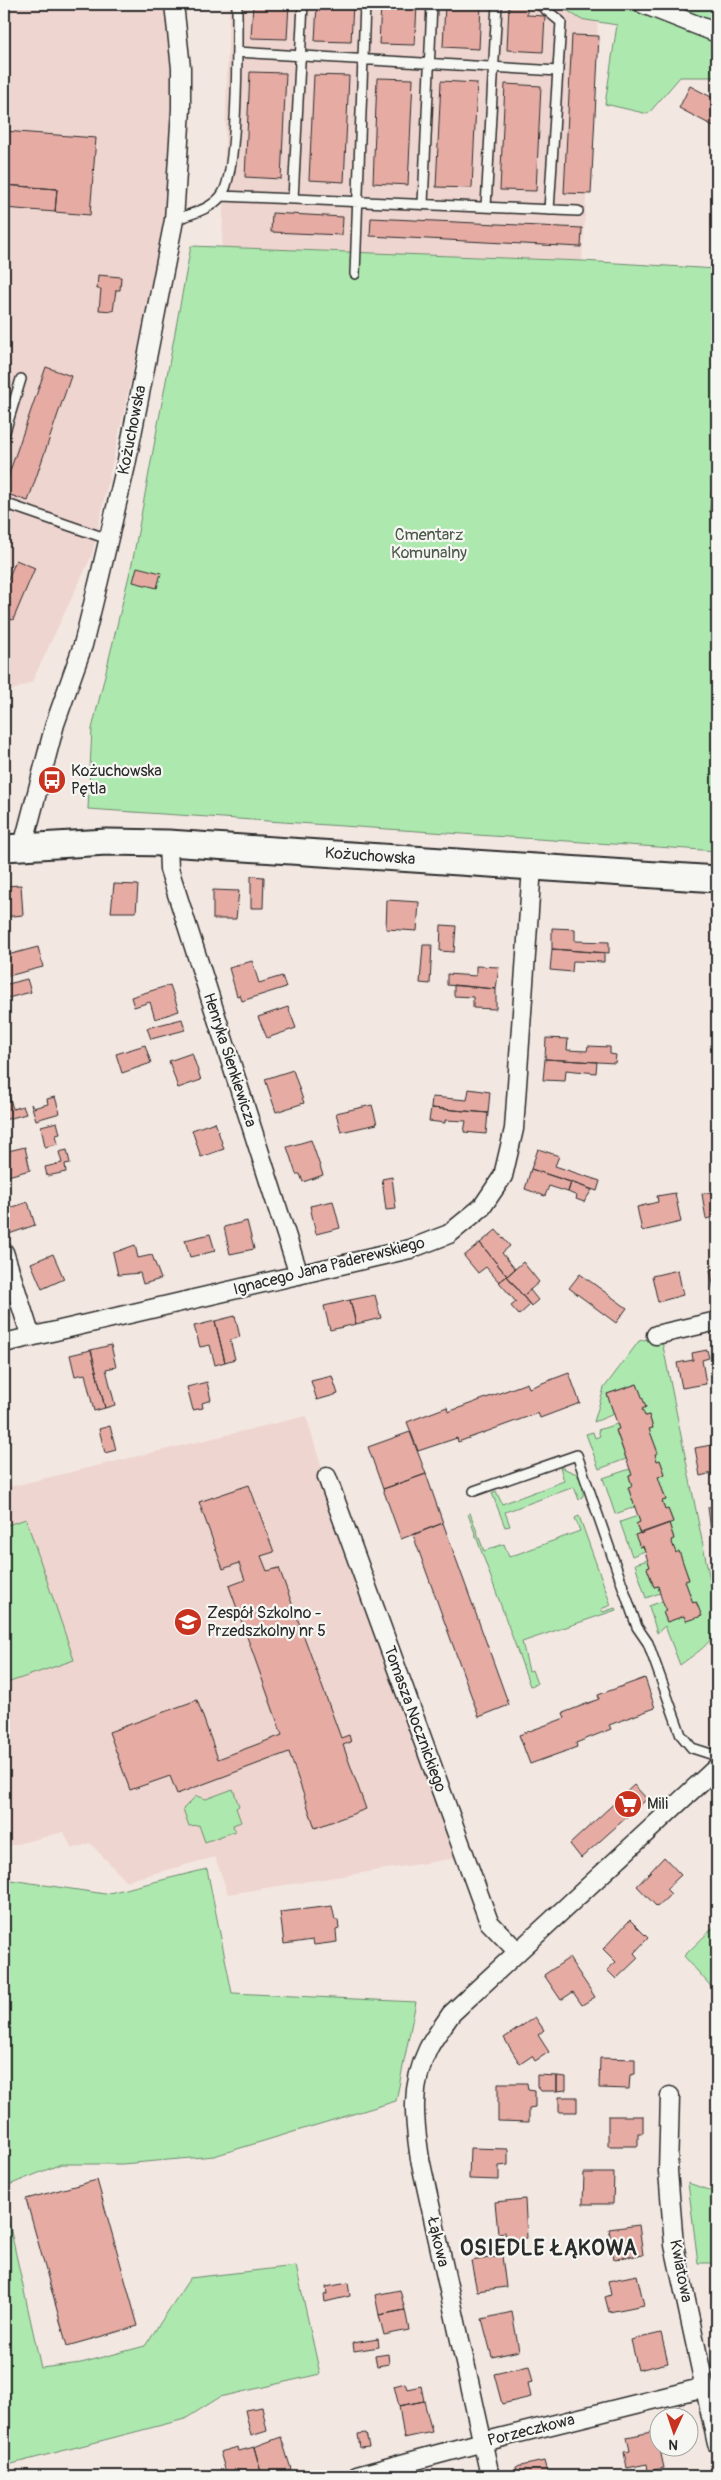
<svg xmlns="http://www.w3.org/2000/svg" width="721" height="2480" font-family="Pangolin,sans-serif">
<rect width="100%" height="100%" fill="#f3e7e2"/>
<filter id="ink" filterUnits="userSpaceOnUse"><feTurbulence type="fractalNoise" baseFrequency=".02" numOctaves="2"/><feDisplacementMap in="SourceGraphic" scale="10" xChannelSelector="R" yChannelSelector="G"/><feConvolveMatrix kernelMatrix="1 2 1 2 8 2 1 2 1" color-interpolation-filters="sRGB"/></filter>
<g filter="url(#ink)">
<!-- built -->
<path fill="#efd5cf" d="M4,4H168L177,94L169,208L92,555L32,682L4,694Z
M229,4H599L582,261L222,247Z
M306,1416L340,1528L457,1858L228,1894L215,1857L126,1881L90,1843L72,1849L64,1832L5,1847L4,1488Z"/>
<!-- green -->
<path fill="#ade9af" stroke="#6c8a6d" d="M558,4H717V77H680L648,114L605,104L617,25L580,19Z
M191,246L582,261L717,269V851L88,809L92,729L133,559Z
M656,1337L662,1341L712,1590C713,1595 717,1600 717,1605C721,1640 704,1647 680,1665L665,1626L657,1633L649,1606L663,1601L666,1611L663,1612L667,1622L684,1616L686,1621L701,1616L697,1602L693,1603L685,1581L689,1579L679,1552L676,1553L671,1540L674,1538L669,1523L673,1521L668,1509L665,1510L662,1501L666,1500L658,1477L665,1474L660,1460L657,1461L655,1454L658,1453L649,1429L653,1428L649,1415L645,1416L642,1409L646,1407L637,1384L607,1394L614,1414L594,1422L604,1388L639,1341Z
M617,1424L619,1429L616,1431L626,1459L599,1469L586,1434L593,1432L595,1438L600,1436L598,1430Z
M560,1467L577,1474L583,1485V1496L579,1500L574,1487L505,1512L510,1526L505,1527L492,1493L496,1491L502,1504L564,1481Z
M630,1469L632,1475L629,1476L632,1486L628,1488L635,1507L615,1514L603,1478Z
M470,1513L484,1551L504,1544L509,1557L580,1531L575,1518L579,1516L611,1605L601,1609L603,1612L615,1608L616,1610L522,1642L529,1671L532,1670L537,1684L530,1686L468,1514Z
M638,1516L640,1522L636,1524L640,1534L636,1535L640,1547L643,1546L645,1551L632,1556L620,1522Z
M26,1519L74,1660L4,1684V1526Z
M648,1560L650,1567L647,1568L654,1587L658,1586L660,1593L646,1598L635,1564Z
M233,1789L239,1806L236,1808L241,1822L233,1825L235,1831L205,1842L199,1825L189,1826L183,1809L196,1796L206,1799Z
M207,1869L232,1993L416,2002L396,2101L214,2156L122,2164H61L4,2187V1879L105,1894Z
M717,1924V1993L684,1956Z
M688,2183L717,2193V2263H698Z
M4,2200L41,2368L81,2363L145,2346L190,2278L296,2266L320,2374L220,2397L185,2419L4,2466Z"/>
<!-- building -->
<path fill="#e6aca4" stroke="#2b2b2b" d="M253,4H289L287,39L251,38Z
M317,4H353L351,42L315,41Z
M381,4H417L415,45L379,44Z
M445,4H481L479,49L443,47Z
M509,5L527,7V15L545,16L543,52L507,50Z
M572,35L599,36L591,194L564,193Z
M250,72L286,73L281,179L245,177Z
M314,75L349,76L344,182L309,180Z
M377,78L413,79L408,185L373,183Z
M441,81L477,83L472,188L436,187Z
M505,84L541,86L536,191L500,190Z
M690,86L717,100V128L679,108Z
M4,131L96,138L90,215L55,212L57,189L4,185Z
M4,185L57,189L55,212L4,208Z
M272,213L343,217L342,235L271,232Z
M371,218L582,228L581,247L370,236Z
M98,275L121,277L120,290H116L113,311L99,310L101,289H97Z
M46,367L71,376L28,501L4,493V488Z
M712,482L717,483V511L710,512Z
M16,560L35,568L13,620L4,617V589Z
M137,567L161,573L157,588L133,582Z
M251,876L264,877L263,908H251Z
M114,884L138,885L136,912H111Z
M21,885L23,915L4,917V886Z
M213,890L239,891L236,919H213Z
M387,900L419,902L417,931L386,929Z
M441,925L456,926L454,952L440,951Z
M552,928L575,929V941L609,942V953L552,949Z
M423,945H432L430,984L420,983Z
M38,947L43,967L4,977V956Z
M552,949L604,953V962L573,961L572,972L550,970Z
M252,961L259,983L282,976L286,987L242,1001L240,995L237,996L229,968Z
M476,966L499,967L496,989L447,985V974L476,976Z
M27,979L31,992L4,999V985Z
M170,985L179,1011L155,1019L150,1002L134,1007L131,997Z
M454,985L496,989V1009L473,1008V997L454,996Z
M288,1007L296,1028L267,1038L258,1017Z
M182,1019L185,1030L151,1039L147,1028Z
M546,1038L568,1039L567,1050L587,1051L588,1046L610,1047V1054L616,1055L615,1063L545,1059Z
M145,1045L151,1063L122,1073L116,1054Z
M192,1053L201,1080L178,1088L169,1061Z
M545,1059L597,1062L596,1073L566,1070L565,1081L543,1080Z
M293,1070L304,1103L276,1112L265,1079Z
M6,1085L13,1109L23,1106L26,1114L4,1120V1086Z
M469,1089L490,1092L488,1113L431,1108L432,1097L467,1100Z
M55,1097L60,1113L36,1120L31,1104L33,1108L48,1104L47,1099Z
M372,1105L377,1124L341,1132L336,1113Z
M431,1108L488,1113L486,1134L464,1132L466,1121L445,1120V1123L429,1121Z
M57,1122L60,1134L56,1135L58,1144L45,1147L41,1126Z
M215,1122L224,1149L201,1157L192,1130Z
M311,1140L323,1175L303,1182L300,1174H296L287,1147Z
M25,1147L30,1170L4,1177V1152Z
M538,1149L559,1156L555,1166L600,1181L597,1191L531,1169Z
M67,1150L70,1163L65,1164L66,1172L47,1176L45,1167L62,1163L59,1152Z
M531,1169L571,1182L568,1192L549,1186L545,1196L525,1189Z
M392,1177L396,1209L386,1210L382,1179Z
M571,1182L592,1190L584,1202L576,1199L577,1196L568,1192Z
M717,1191V1216L706,1219L702,1194Z
M675,1193L681,1222L642,1231L637,1207L658,1202L657,1196Z
M333,1201L340,1228L316,1234L310,1206Z
M28,1202L35,1225L9,1234L4,1210Z
M247,1221L254,1249L230,1254L224,1227Z
M496,1230L510,1246L502,1253L515,1269L507,1276L480,1243Z
M210,1234L215,1251L190,1257L185,1240Z
M480,1243L507,1276L499,1282L486,1267L478,1273L464,1256Z
M135,1245L138,1258L152,1255L161,1279L143,1284L140,1273L118,1275L113,1253Z
M53,1254L64,1279L42,1289L31,1263Z
M523,1262L539,1282L523,1296L507,1276Z
M717,1268V1287L714,1288L710,1270Z
M678,1270L683,1295L658,1302L652,1276Z
M580,1274L627,1308L616,1323L569,1288Z
M507,1276L530,1305L519,1315L511,1306L516,1302L499,1282Z
M530,1290L538,1300L531,1306L523,1296Z
M375,1295L381,1318L356,1324L350,1300Z
M350,1300L356,1324L330,1330L324,1306Z
M235,1316L240,1337L230,1340L235,1359L225,1362L215,1321Z
M215,1321L225,1362L215,1365L210,1345L200,1347L194,1326Z
M111,1345L116,1367L106,1369L115,1405L105,1408L91,1350Z
M91,1350L105,1408L94,1411L85,1374L75,1376L70,1355Z
M707,1350L709,1358L702,1360L706,1384L682,1388L677,1363L693,1360L692,1353Z
M569,1373L580,1403L540,1418L538,1413L458,1442L457,1438L418,1451L407,1422L447,1407L448,1412L527,1383L529,1388Z
M332,1376L338,1394L317,1400L311,1381Z
M207,1382L211,1400L202,1403L203,1408L193,1410L187,1387Z
M637,1384L646,1407L642,1409L645,1416L649,1415L653,1428L649,1429L658,1453L655,1454L657,1461L660,1460L665,1474L658,1477L666,1500L662,1501L665,1510L668,1509L673,1522L640,1534L636,1524L640,1522L628,1487L632,1486L629,1476L632,1475L616,1430L619,1429L607,1394Z
M110,1426L116,1450L105,1453L99,1429Z
M410,1432L426,1474L383,1489L368,1447Z
M717,1444V1472L700,1476L695,1448Z
M426,1474L443,1523L401,1539L383,1489Z
M249,1485L274,1552L261,1556L267,1571L279,1568L341,1738L349,1735L351,1742L343,1745L366,1809L315,1828L289,1752L177,1794L170,1776L130,1790L109,1732L197,1700L218,1759L282,1735L229,1586L245,1580L239,1563L223,1569L199,1502Z
M717,1506V1531H711L708,1507Z
M443,1523L509,1705L479,1717L413,1535Z
M669,1523L674,1539L671,1540L676,1553L679,1551L689,1580L685,1581L693,1603L696,1602L702,1616L686,1621L684,1616L667,1622L663,1612L666,1611L661,1597L658,1586L654,1587L647,1568L650,1567L643,1546L640,1547L635,1535Z
M717,1587V1603L712,1590Z
M645,1678L655,1708L609,1725L611,1729L576,1743L577,1747L530,1764L519,1735L565,1718L563,1713L599,1699L598,1695Z
M634,1785L647,1799L581,1858L570,1844Z
M664,1857L681,1875L666,1889L671,1894L657,1907L637,1886Z
M332,1906L335,1920H338L339,1929L336,1930L337,1942L314,1945L313,1940L284,1944L280,1912Z
M630,1920L648,1938L634,1953L638,1958L616,1979L607,1970L616,1962L603,1949Z
M569,1958L595,1997L582,2005L573,1992L561,2000L544,1975Z
M535,2017L544,2030L538,2035L549,2052L535,2061L532,2056L520,2064L504,2038Z
M600,2058L635,2059V2074L630,2075L629,2089L599,2088Z
M537,2075L557,2076V2091H541L537,2086Z
M557,2076L566,2077V2090L557,2091Z
M498,2083H527L528,2090L535,2091V2107L529,2108V2122L498,2121Z
M559,2097H577V2112H559Z
M608,2116H643V2133H638V2146H608Z
M470,2148L508,2149V2165L499,2166V2180L469,2179Z
M584,2173H614L613,2204H583Z
M97,2180L138,2326L67,2346L26,2199Z
M525,2199L527,2238L506,2241L505,2232L498,2233L495,2202Z
M639,2225L643,2255L614,2259L609,2229Z
M502,2256L506,2287L477,2291L471,2261Z
M637,2275L644,2305L609,2312L605,2297L611,2295L608,2281Z
M348,2283L350,2296L325,2302L324,2295L327,2294L326,2287Z
M400,2290L405,2310L379,2315L375,2295Z
M405,2310L409,2330L384,2335L379,2315Z
M512,2312L519,2351L492,2357L482,2319Z
M661,2333L668,2363L638,2370L631,2340Z
M378,2339L379,2347L354,2351L353,2343Z
M388,2354L389,2364L377,2366L375,2356Z
M529,2366L533,2382L528,2383L531,2397L502,2404L494,2374Z
M405,2383L407,2389L421,2386L424,2401L399,2406L394,2386Z
M424,2401L432,2432L404,2438L399,2406Z
M262,2407L267,2431L251,2436L245,2410Z
M656,2431L664,2468L648,2471L647,2464L627,2468L624,2452L630,2451L627,2437Z
M366,2433L369,2447L360,2448L358,2434Z
M281,2437L291,2469L262,2476L254,2447Z
M238,2447L239,2451L254,2447L262,2476H227L220,2452Z
M544,2461L548,2476H518L516,2467Z"/>
<g fill="none" stroke-linecap="round" stroke-linejoin="round">
<defs>
<path id="lane" d="M539,4L561,22L549,210
M237,52L558,71
M222,196L578,211
M293,199L303,4
M423,204L432,4
M486,207L497,4
M174,220C190,214 210,210 221,196C239,175 237,37 237,4
M355,274L365,4
M4,435L21,379
M4,503L108,539
M474,1491L577,1455L637,1627L648,1643L681,1735L692,1748L717,1756"/>
<path id="street" d="M643,4L717,33
M168,843L169,869L299,1275
M23,846L55,724L83,645L99,580L126,465L174,220L181,109V68L174,4
M4,1252L31,1337
M656,1335L717,1321
M4,1343L410,1249L449,1234L482,1207L503,1176L514,1129L532,867
M327,1477L489,1922L518,1952
M670,2096L668,2171L674,2245L717,2444
M357,2476L483,2442L705,2387
M490,2476L420,2159C414,2120 410,2086 428,2049C434,2037 444,2025 451,2014L717,1767"/>
<path id="secondary" d="M4,848L107,842L168,843L717,879"/>
</defs>
<!-- lane casing -->
<use href="#lane" stroke="#2b2b2b" stroke-width="12"/>
<!-- street casing -->
<use href="#street" stroke="#2b2b2b" stroke-width="21"/>
<!-- secondary casing -->
<use href="#secondary" stroke="#2b2b2b" stroke-width="29"/>
<!-- lane -->
<use href="#lane" stroke="#f6f6f2" stroke-width="9"/>
<!-- street -->
<use href="#street" stroke="#f6f6f2" stroke-width="18"/>
<!-- secondary -->
<use href="#secondary" stroke="#f6f6f2" stroke-width="25"/>
</g>
</g>
<!-- icons -->
<defs>
<symbol id="bus-disc" viewBox="-11 -11 22 22"><circle r="9.5" fill="#c8321e" stroke="#f6f6f2"/><path d="M-5-6H5V4H4V6H2V4H-2V6H-4V4H-5ZM-3.5-4V0h7V-4ZM-3.5 1.2v1.5H-2V1.2ZM2 1.2v1.5H3.5V1.2Z" fill="#fff"/></symbol>
<symbol id="school-disc" viewBox="-11 -11 22 22"><circle r="9.5" fill="#c8321e" stroke="#f6f6f2"/><path d="M0-5L7-2L0 1L-7-2ZM-4 1L0 2.5L4 1V4Q0 6-4 4Z" fill="#fff"/></symbol>
<symbol id="supermarket-disc" viewBox="-11 -11 22 22"><circle r="9.5" fill="#c8321e" stroke="#f6f6f2"/><path d="M-6-5.5h2.5l.6 2H6L4.5 2H-2.5L-4.4-4H-6ZM-1.5 3.2a1.3 1.3 0 1 0 .1 0ZM3 3.2a1.3 1.3 0 1 0 .1 0Z" fill="#fff"/></symbol>
</defs>
<g fill-rule="evenodd">
<use href="#bus-disc" x="36" y="764" width="32" height="32"/>
<use href="#school-disc" x="172" y="1606" width="32" height="32"/>
<use href="#supermarket-disc" x="612" y="1788" width="32" height="32"/>
</g>
<g text-anchor="middle" dominant-baseline="central" stroke-width="4.5" stroke-linejoin="round" paint-order="stroke">
<!-- street labels -->
<g font-size="16" fill="#2b2b2b" stroke="#f6f6f2">
<text transform="translate(132 430) rotate(-79)">Kożuchowska</text>
<text transform="translate(370 856) rotate(4)">Kożuchowska</text>
<text transform="translate(230 1060) rotate(72)">Henryka Sienkiewicza</text>
<text transform="translate(329 1266) rotate(-14)">Ignacego Jana Paderewskiego</text>
<text transform="translate(415 1719) rotate(70)">Tomasza Nocznickiego</text>
<text transform="translate(438 2242) rotate(77)">Łąkowa</text>
<text transform="translate(681 2271) rotate(79)">Kwiatowa</text>
<text transform="translate(531 2430) rotate(-14)">Porzeczkowa</text>
</g>
<!-- park labels -->
<g font-size="16" fill="#4c5a4c" stroke="#f6f6f2">
<text x="429" y="535">Cmentarz<tspan x="429" dy="18">Komunalny</tspan></text>
</g>
<!-- poi labels -->
<g font-size="16" fill="#2b2b2b" stroke="#f6f6f2" text-anchor="start">
<text x="71" y="771">Kożuchowska<tspan x="71" dy="18">Pętla</tspan></text>
<text x="207" y="1613">Zespół Szkolno -<tspan x="207" dy="18">Przedszkolny nr 5</tspan></text>
<text x="647" y="1804">Mili</text>
</g>
<!-- district labels -->
<g font-size="21" font-weight="bold" letter-spacing="1" fill="#2b2b2b" stroke="#f6f6f2">
<text x="549" y="2248">OSIEDLE ŁĄKOWA</text>
</g>
</g>
<!-- margin -->
<rect width="721" height="2480" fill="none" stroke="#f6f6f2" stroke-width="20"/>
<rect x="10" y="10" width="701" height="2460" fill="none" stroke="#2b2b2b" stroke-width="2" filter="url(#ink)"/>
<!-- north arrow -->
<g transform="translate(674 2432) rotate(183)"><circle r="24" fill="#f6f6f2" stroke="#a5a5a2"/>
<path d="M0-4L9 19L0 12L-9 19Z" fill="#c8321e"/>
<text y="-8" font-size="14" font-weight="bold" text-anchor="middle" fill="#2b2b2b">N</text>
</g>
</svg>
